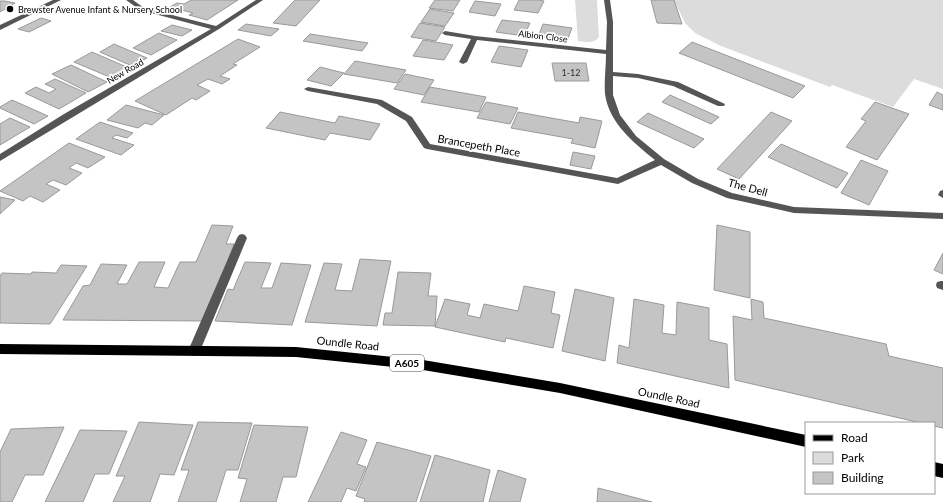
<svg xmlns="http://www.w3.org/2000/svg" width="943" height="502" font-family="Lato,sans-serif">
<rect width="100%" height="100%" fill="#fff"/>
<!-- green -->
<path fill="#dcdcdc" d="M575,0H597L599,37C594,44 586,42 578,41Z
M674,0H943V89L914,79L893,107L832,85L830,87L721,46L695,33L685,23Z"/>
<!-- building -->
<path fill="#c4c4c4" stroke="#999" d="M191,0H238L207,20L189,15L193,13L170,7L177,3L184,4Z
M295,0H320L296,26L273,23Z
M435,0H460L453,11L429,8Z
M519,0H539L544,1L538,13L514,10Z
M651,0H674L682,24L657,23Z
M0,1H5L15,3L0,12Z
M475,1L501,4L495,16L469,12Z
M430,9L454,13L445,26L421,22Z
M41,18L51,21L29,32L18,29Z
M502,20L530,23L524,36L496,32Z
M420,23L445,27L436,41L411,37Z
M246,24L279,29L271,36L238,30Z
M543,24L572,28L567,41L538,37Z
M172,25L192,30L182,36L161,31Z
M159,33L177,40L151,55L133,48Z
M310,34L368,43L362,51L303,41Z
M238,39L260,47L233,64L237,65L220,76L230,79L222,84L208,79L197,85L210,91L196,100L192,98L166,115L135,101Z
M423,40L453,45L444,60L413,56Z
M692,42L805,86L793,98L679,53Z
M114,44L147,58L132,66L100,52Z
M499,46L528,50L521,67L491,62Z
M92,52L129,68L112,78L74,62Z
M355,61L406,70L397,83L344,74Z
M552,63H586L589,81H555Z
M71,65L107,82L88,92L52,74Z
M320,67L344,73L331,86L307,80Z
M405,74L434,80L424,95L394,89Z
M55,79L86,93L59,109L25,93L36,87L49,93L56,89L45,84Z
M430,87L486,97L479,112L421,102Z
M937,92L943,95V110L929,105Z
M670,95L719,117L711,124L662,102Z
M12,100L48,116L34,124L0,108V107Z
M486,102L518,108L510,124L477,118Z
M875,102L909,114L877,160L846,147L866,121L861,119Z
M126,105L164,115L152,125L145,123L138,128L107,120Z
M280,112L335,123L339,116L380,124L370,140L330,133L325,140L266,128Z
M518,112L579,123L580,117L602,121L595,148L571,143L573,139L511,128Z
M771,112L792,121L739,179L717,169Z
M648,113L704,139L694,148L637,122Z
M10,118L30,127L0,145V124Z
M100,122L133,133L127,138L116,135L112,138L134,145L121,155L76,139Z
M69,143L105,157L88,168L76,163L69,168L82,173L66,185L53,180L46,184L60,190L43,202L30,196L23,201L0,191Z
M781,144L848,173L837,188L768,157Z
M573,152L595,156L591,169L570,165Z
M861,160L888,171L869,205L841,193Z
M0,197L15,200L0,214Z
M212,225L233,226L226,244H234L206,321L63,320L83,286L90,285L101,264L127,265L117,284H127L139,262H165L154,287L168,288L180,262H196Z
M717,225L750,232V298L714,290Z
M943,253V274L934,270Z
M360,259L391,261L377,326L305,322L324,263L342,264L335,290L352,291Z
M245,262L271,263L261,288H272L281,263L311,265L292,325L215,321L228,289L233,290Z
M61,265L87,266L50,324L0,323V276L2,273L31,274L32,272L56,273Z
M398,272L431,273L428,296H437L435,326L383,325L385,313H392Z
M524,286L555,292L551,313L560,315L553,348L506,338L505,342L435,327L445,299L470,304L467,315L480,318L484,304L518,311Z
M575,289L614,298L605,361L562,351Z
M634,299L664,305L662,333L676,335L677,302L709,308V340L727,344L729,388L617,363L619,345L629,348Z
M751,299L763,302L764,318L886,344L889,356L943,368V428L934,426V423H921L735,380L733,316L752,320Z
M139,422L193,425L174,475L160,474L150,502H113L125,476H116Z
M198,422L252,423L238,470H226L216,502H178L189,470H181Z
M254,425L308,427L296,477H283L276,502H240L247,479L238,478Z
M64,427L43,475H25L12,502H0V452L11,429Z
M80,430L127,431L109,474H95L83,502H45Z
M341,432L367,440L357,464L366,467L356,491L347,488L341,502H308Z
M377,442L431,456L416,502H364L365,499L356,496Z
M435,455L490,470L483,502H420Z
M498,470L526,479L520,502H489Z
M598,488L652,502H597Z"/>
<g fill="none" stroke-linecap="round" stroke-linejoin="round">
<!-- minor -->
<path fill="#555" fill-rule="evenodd" d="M53,0H61L0,30V25Z
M126,0H133L144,8L216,26L256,0H263L219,29L0,161V154L64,114L211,29L140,10Z
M604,0H610L613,22V72L638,74L678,82L725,104L724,106H718L673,86L638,78L613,76V95L620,115L636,136L664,159L698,179L732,193L794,207L943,213V219L794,213L727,198L692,183L661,165L618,184L427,149L424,148L406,121L377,104L308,91L304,89L308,87L382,100L412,117L430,144L617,178L655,160C634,143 609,123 605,94C604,81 606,67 606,54L477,40L467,62L463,64L459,62L471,39L445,35L442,33L445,31L475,36L606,50L607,22Z
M943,190V198L938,195L940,191Z
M242,234L245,235L247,238L200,351L198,355L194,356L190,355L188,351L237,238L239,235Z
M941,281H943V290L937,288L936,285L937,282Z"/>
<!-- major -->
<path fill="#000" fill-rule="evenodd" d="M0,344L296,347L423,360L560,383L806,435V447L560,393L423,370L296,357L0,354Z
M934,462L943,464V478L934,476Z"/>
</g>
<!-- markers -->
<circle fill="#000" stroke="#fff" stroke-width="1.5" cx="10" cy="9" r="4"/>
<g text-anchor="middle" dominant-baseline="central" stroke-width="3.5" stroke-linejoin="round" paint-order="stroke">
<!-- far-poi labels -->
<g font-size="9" fill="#000" stroke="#fff" text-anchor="start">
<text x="18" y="9">Brewster Avenue Infant &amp; Nursery School</text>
</g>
<!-- far-street labels -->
<g font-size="9" fill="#000" stroke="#fff">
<text transform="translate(543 36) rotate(7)">Albion Close</text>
<text transform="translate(125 71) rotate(-30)">New Road</text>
</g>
<!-- number labels -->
<g font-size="9" fill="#313131">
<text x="571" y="72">1-12</text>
</g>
<!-- shield labels -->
<rect fill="#fff" stroke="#4c4c4c" stroke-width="1" x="390" y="355" width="34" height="16" rx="3"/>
<g font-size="10" font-weight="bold" fill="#000">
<text x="407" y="363">A605</text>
</g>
<!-- street labels -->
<g font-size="11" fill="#000" stroke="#fff">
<text transform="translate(479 145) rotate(10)">Brancepeth Place</text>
<text transform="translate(748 187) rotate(15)">The Dell</text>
<text transform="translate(348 343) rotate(6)">Oundle Road</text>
<text transform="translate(669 397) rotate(12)">Oundle Road</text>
</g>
</g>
<!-- legend -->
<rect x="805" y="422" width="130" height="72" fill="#ffffff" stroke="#999999"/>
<rect x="813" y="435" width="20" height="6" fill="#000000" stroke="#999999"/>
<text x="841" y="442" font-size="12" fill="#000000">Road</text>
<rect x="813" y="452" width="20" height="12" fill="#dcdcdc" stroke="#999999"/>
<text x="841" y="462" font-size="12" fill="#000000">Park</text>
<rect x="813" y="472" width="20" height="12" fill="#c4c4c4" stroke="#999999"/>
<text x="841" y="482" font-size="12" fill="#000000">Building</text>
</svg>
